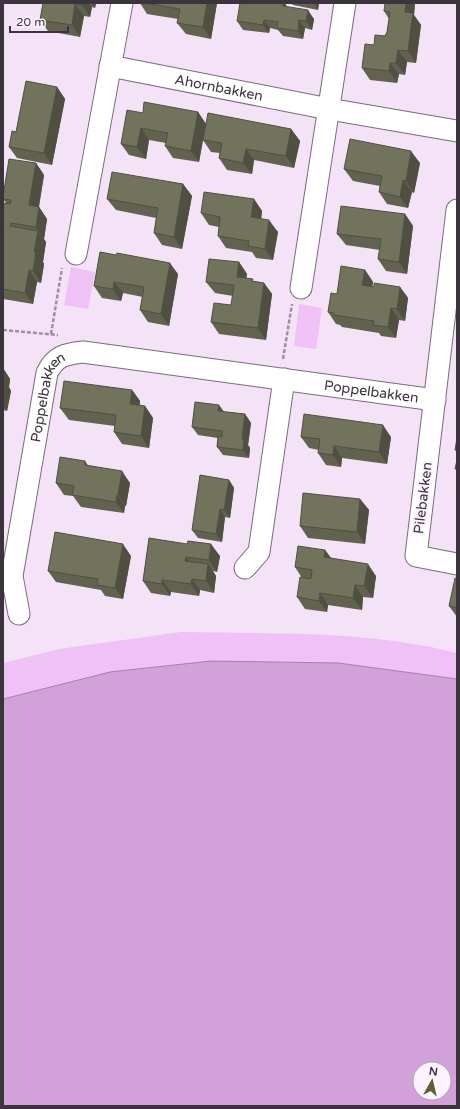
<svg xmlns="http://www.w3.org/2000/svg" width="460" height="1109" font-family="'Varela Round',sans-serif">
<rect width="100%" height="100%" fill="#f4e2f7"/>
<!-- green -->
<path fill="#efc1f6" d="M71,267L95,272L88,309L64,305Z
M299,304L322,308L316,349L294,346Z
M181,632C273,634 367,630 457,653V679L338,663L110,672L3,699V663L59,649Z"/>
<!-- water -->
<path fill="#d2a1d9" stroke="#a580aa" fill-rule="evenodd" d="M211,661L338,663L457,679V1106H3V699L110,672ZM420,1069H444V1093H420Z"/>
<g fill="none" stroke-linecap="round" stroke-linejoin="round">
<defs>
<g id="minor">
<path id="s1" d="M110,66L329,109L457,131"/>
<path d="M457,210L416,556L457,564"/>
<path d="M76,254L122,3"/>
<path d="M301,288L345,3"/>
<path d="M245,568L259,552L284,379"/>
<path id="s2" d="M19,614L12,576L47,373C55,356 65,354 83,352L435,400"/>
</g>
</defs>
<!-- minor casing -->
<use href="#minor" stroke="#7a6a7c" stroke-width="23"/>
<!-- path -->
<path stroke="#9c8f9e" stroke-width="2.5" stroke-dasharray="4 2" stroke-linecap="butt" d="M3,330L58,335
M51,334L62,268
M283,359L292,304"/>
<!-- minor -->
<use href="#minor" stroke="#fff" stroke-width="21"/>
</g>
<!-- wall -->
<path fill="#616350" d="M43,3H96L95,8L92,7L90,17L84,16L80,37L48,31L40,20Z
M140,3H217L211,39L186,34L177,23L178,19L147,14Z
M291,3H319L318,10L293,5Z
M415,3L414,15L421,25L416,63L407,62L405,75L399,74L397,83L370,80L362,68L374,45L385,36L387,32L389,19L384,11Z
M287,7L314,19L312,30L305,28L303,39L283,36L278,30L270,28L269,33L243,30L237,21Z
M57,87L65,99L52,165L17,158L9,147L16,132Z
M198,112L206,124L291,129L300,141L294,168L254,160L252,174L227,170L219,158L220,153L211,152L203,140L199,162L173,158L165,146L166,143L149,140L146,159L129,155L121,144L143,113Z
M36,163L44,175L39,207L47,219L44,239L46,242L43,262L44,264L41,283L37,282L33,304L3,299V203H6L3,199V197Z
M420,163L414,193L412,192L408,208L387,204L379,192L380,186L353,181L344,169Z
M183,184L192,196L182,249L162,245L154,233L156,218L116,210L107,199Z
M254,199L262,211L261,219L278,232L273,260L256,258L252,252L226,248L218,236L219,227L209,225L201,213Z
M405,214L413,226L407,274L386,271L378,259L380,250L346,245L337,234Z
M100,252L178,274L169,326L148,322L140,310L143,297L123,293L121,301L102,298L94,286Z
M239,262L247,274L246,278L255,282L264,283L272,294L266,340L219,334L211,322L231,305L233,296L215,293L206,282Z
M365,270L373,282L372,287H400L408,298L405,321L399,320L396,338L381,336L379,333L342,327L340,325L336,324L328,312L337,294Z
M3,368L10,379L9,387L11,391L7,411L3,410Z
M132,390L140,401V405L145,406L153,418L149,448L122,444L114,432L115,426L69,420L60,408Z
M224,412L245,414L251,423L248,445L250,448L249,458L223,455L217,447L218,438L198,435L192,427Z
M301,437H391L387,464L342,458L341,467L326,465L318,453L319,450L309,448Z
M89,466L130,483L126,506H125L124,513L81,507L73,496L64,495L56,483Z
M229,480L234,488L230,518L225,517L222,542L198,538L192,530Z
M360,499L369,510L365,544L308,538L300,526Z
M149,538L220,556L217,572L213,571L216,576L214,593L200,590L199,596L171,592L170,596L151,593L143,581Z
M325,550L331,558L376,576L373,598L363,597L362,610L328,605L327,612L305,609L297,597L302,578L295,567Z
M131,556L123,599L105,596L101,590L56,582L48,571Z
M457,579V617L449,606Z"/>
<!-- shaded-wall -->
<path fill="#4f5041" d="M82,3H89L92,7L90,17L82,5Z
M92,3H96L95,8Z
M207,3H217L211,39L203,27Z
M283,3H285L289,10L283,6Z
M314,3H319L318,10Z
M406,3H415L414,15L421,25L416,63L408,51L405,12Z
M75,4L84,16L80,37L72,25Z
M308,10L314,19L312,30L306,21Z
M264,20L270,28L269,33L263,25Z
M299,20L305,28L303,39L298,31Z
M398,50L407,62L405,75L396,63Z
M390,63L399,74L397,83L389,71Z
M57,87L65,99L52,165L44,153Z
M198,112L206,124L199,162L191,151Z
M141,128L149,140L146,159L137,147Z
M291,129L300,141L294,168L286,156Z
M246,149L254,160L252,174L243,163Z
M411,151L420,163L414,193L406,181Z
M36,163L44,175L37,217L29,205Z
M403,180L412,192L408,208L400,197Z
M183,184L192,196L182,249L174,237Z
M254,199L262,211L260,229L251,217Z
M39,207L47,219L44,239L36,227Z
M405,214L413,226L407,274L399,262Z
M269,220L278,232L273,260L265,249Z
M38,231L46,242L43,262L44,264L41,283L33,271L34,252Z
M239,262L247,274L245,288L237,277Z
M170,263L178,274L169,326L161,314Z
M29,270L37,282L33,304L25,293Z
M365,270L373,282L371,297L362,285Z
M114,282L123,293L121,301L113,289Z
M264,283L272,294L266,340L258,328Z
M400,287L408,298L405,321L397,309Z
M391,308L399,320L396,338L388,327Z
M3,368L10,379L9,387L11,391L7,411L3,405Z
M132,390L140,401L138,416L130,404Z
M219,405L225,413L218,411Z
M145,406L153,418L149,448L141,436Z
M245,414L251,423L248,445L250,448L249,458L243,450L242,439Z
M383,425L391,437L387,464L379,452Z
M334,446L342,458L341,467L333,455Z
M85,461L93,473L85,465Z
M122,471L130,483L126,506L118,495Z
M229,480L234,488L230,518L224,510Z
M117,495L125,506L124,513L116,502Z
M360,499L369,510L365,544L357,532Z
M220,509L225,517L222,542L216,534Z
M123,544L131,556L123,599L115,588Z
M211,544L220,556L217,572L209,560Z
M325,550L334,562L324,557Z
M186,557L194,568L185,561Z
M208,564L216,576L214,593L206,581Z
M368,564L376,576L373,598L364,586Z
M192,579L200,590L199,596L191,584Z
M162,580L171,592L170,596L162,584Z
M355,585L363,597L362,610L353,598Z
M320,593L328,605L327,612L319,601Z"/>
<!-- building -->
<path fill="#71735d" stroke="#4f5041" d="M43,3H82V5L75,4L72,25L40,20Z
M144,3H207L203,27L177,23L180,9Z
M240,3H283V6L308,10L306,21L299,20L298,31L277,28L278,22L264,20L263,25L237,21Z
M385,3H406L405,12L413,13L408,51L398,50L396,63H390L389,71L362,68L365,44L374,45L375,35L385,36L387,32L390,12L384,11Z
M26,81L57,87L44,153L9,147L12,131L16,132Z
M144,102L198,112L191,151L165,146L168,133L141,128L137,147L121,144L127,110L143,113Z
M208,113L291,129L286,156L246,149L243,163L219,158L222,143L203,140Z
M350,139L411,151L406,181L403,180L400,197L379,192L382,176L344,169Z
M9,159L36,163L29,205L39,207L36,227L11,223L10,226L38,231L34,252H36L33,271L29,270L25,293L3,289V231L4,225H3V203L10,204L11,200L3,199V197Z
M112,172L183,184L174,237L154,233L158,208L107,199Z
M204,192L254,199L251,217L269,220L265,249L248,246L249,241L218,236L220,217L201,213Z
M341,206L405,214L399,262L378,259L381,239L337,234Z
M100,252L116,255L117,253L170,263L161,314L140,310L144,287L114,282L113,289L94,286Z
M209,259L239,262L237,277L253,279L252,281L264,283L258,328L211,322L214,303L231,305L234,285L206,282Z
M341,266L365,270L362,285L374,287V283L400,287L397,309L391,308L388,327L373,325L374,321L334,315V313L328,312L331,293L337,294Z
M64,381L132,390L130,404L145,406L141,436L114,432L116,415L60,408Z
M195,402L219,405L218,411L245,414L242,439H244L243,450L217,447L218,436L222,437V431L192,427Z
M304,414L383,425L379,452L334,446L333,455L318,453L320,439L301,437Z
M457,438V451L455,450Z
M60,457L85,461V465L122,471L118,495H117L116,502L72,495L74,486L56,483Z
M457,460V469H455Z
M200,475L229,480L224,510L220,509L216,534L192,530Z
M303,493L360,499L357,532L300,526Z
M55,532L123,544L115,588L97,585L98,579L48,571Z
M149,538L187,544L188,541L211,544L209,560L186,557L185,561L208,564L206,581L192,579L191,584L162,580V584L143,581Z
M298,546L325,550L324,557L368,564L364,586L355,585L353,598L320,593L319,601L297,597L300,577L311,579L312,570L295,567Z
M455,578L457,579V608L449,606Z"/>
<g text-anchor="middle" dominant-baseline="central" stroke-width="4" stroke-linejoin="round" paint-order="stroke">
<!-- street labels -->
<g font-size="14" fill="#3b343c" stroke="#fdf2ff">
<text stroke="none"><textPath href="#s1" startOffset="111">Ahornbakken</textPath></text>
<text stroke="none"><textPath href="#s2" startOffset="580">Poppelbakken</textPath></text>
<text stroke="none"><textPath href="#s2" startOffset="222">Poppelbakken</textPath></text>
<text transform="translate(423 498) rotate(-83)">Pilebakken</text>
</g>
</g>
<!-- border -->
<rect width="460" height="1109" fill="none" stroke="#3b343c" stroke-width="8"/>
<!-- north arrow -->
<g transform="translate(432 1081) rotate(8)"><circle r="19" fill="#fdf2ff" stroke="#afa6b1"/>
<path d="M0-3L7 15L0 10L-7 15Z" fill="#5d602d"/>
<text y="-6" font-size="11" font-weight="bold" text-anchor="middle" fill="#3b343c">N</text>
</g>
<!-- scale -->
<path d="M10 26v6h58v-6" fill="none" stroke="#3b343c" stroke-width="2"/>
<text x="16" y="26" font-size="12" fill="#3b343c" stroke="#fdf2ff" stroke-width="3" paint-order="stroke">20 m</text>
</svg>
